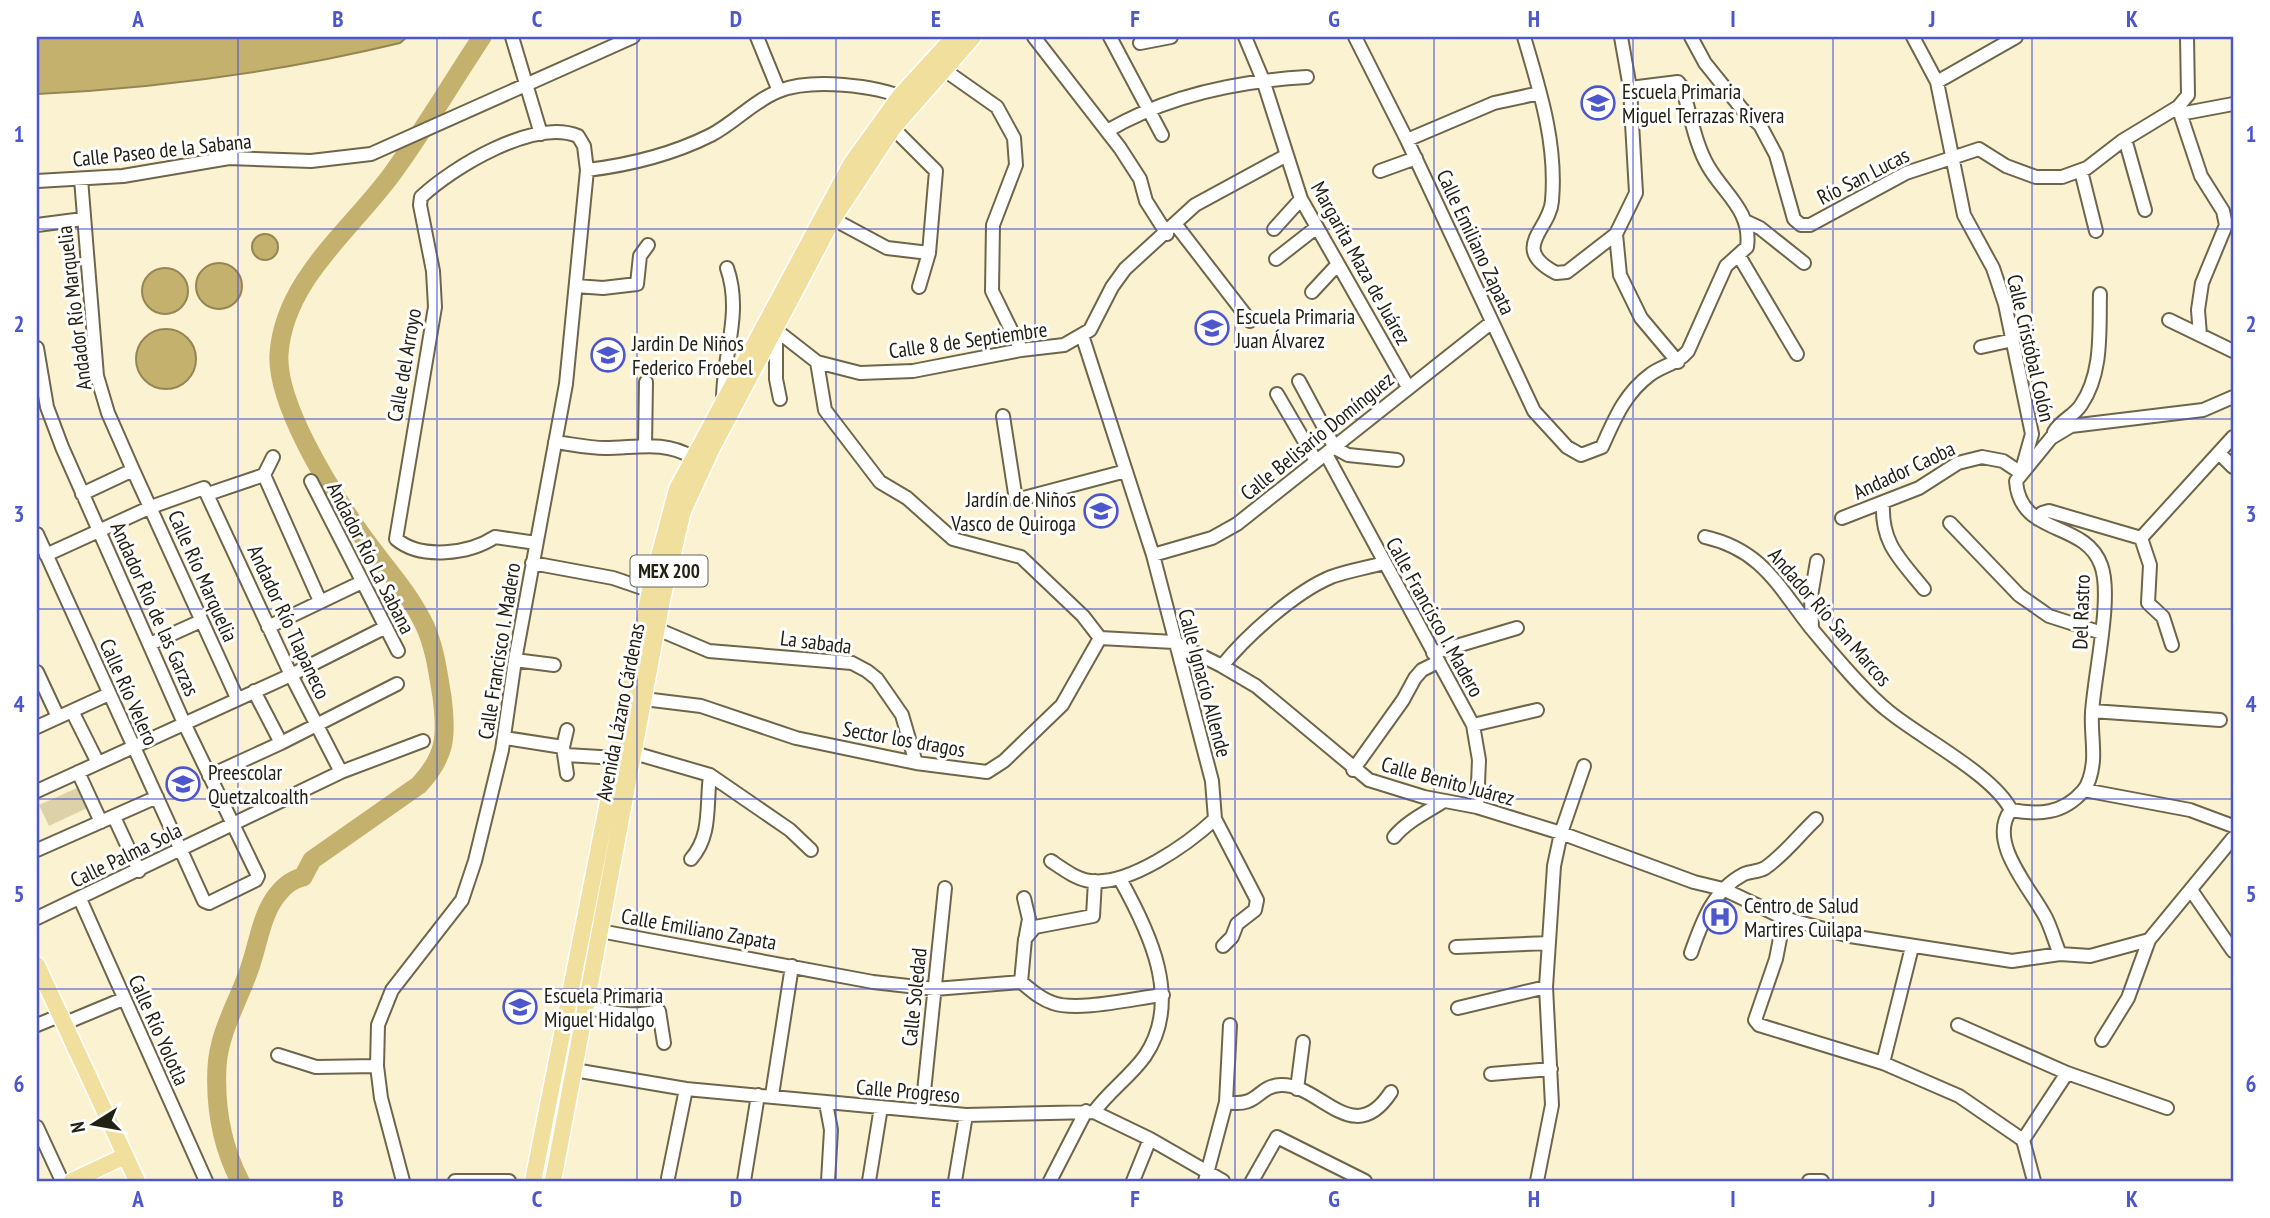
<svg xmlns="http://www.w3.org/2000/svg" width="2270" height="1218" font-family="'PT Sans Narrow',sans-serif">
<rect width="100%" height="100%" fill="#fbf2d1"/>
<!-- green -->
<path fill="#dcd1a8" d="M77,788L87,808L49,826L39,805Z"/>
<!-- water -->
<path fill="#c4b16e" stroke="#948653" stroke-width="2" d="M37,37H407L400,43C280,72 159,88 37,94Z
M252 247a13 13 0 1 1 26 0a13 13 0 1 1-26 0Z
M196 286a23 23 0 1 1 46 0a23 23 0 1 1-46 0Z
M142 291a23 23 0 1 1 46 0a23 23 0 1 1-46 0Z
M136 359a30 30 0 1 1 60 0a30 30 0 1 1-60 0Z"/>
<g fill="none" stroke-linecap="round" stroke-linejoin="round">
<!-- river -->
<path stroke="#c4b16e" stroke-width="19" d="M240,1181C222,1146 215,1106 217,1067C219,1032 238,1002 249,970C258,946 261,915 277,895C284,886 293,879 303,877L312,860L419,785C446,756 447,736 442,697C438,673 435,648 425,626C408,590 380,562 358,530C330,489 276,404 279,354C284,280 351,230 392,174C424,130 452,82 482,37"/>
<defs>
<path id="minor" d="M512,37L541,134
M757,37L779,91
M1034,37L1120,148L1140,179L1146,201L1167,234
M1110,37L1162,135
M1245,37L1263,80L1301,199L1408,387
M1355,37L1407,140L1534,411L1567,447L1581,455L1602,447C1615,418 1625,393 1651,374C1664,365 1677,364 1688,351L1726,266L1747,247C1752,211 1724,194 1708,166C1695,144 1690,112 1682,87L1678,82L1630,88
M1524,37C1540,91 1557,144 1552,201C1550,230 1509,248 1556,273L1567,272L1616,234L1636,193L1630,88L1621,37
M1691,37L1705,63L1742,109L1760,125L1776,155L1794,219L1801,225H1810L1906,173L1979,149L2006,166L2036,177H2062L2087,168L2122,141L2178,107L2188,95L2187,37
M1140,43L1171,37
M943,69L997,107L1014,138L1016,165L993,225L992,291L1021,350
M1937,82L2016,37
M2178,107L2201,176L2223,211L2226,225L2202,283L2198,310L2200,335
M2180,114L2233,104
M893,128L936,171L929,253L919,287
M1107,131C1168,95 1237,81 1307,77
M1407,140L1494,103L1540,93
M2122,141L2127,146L2145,210
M587,170C629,165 673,154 711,135C734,123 755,100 779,91C812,78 875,85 907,99
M1380,171L1416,158
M2081,171L2096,231
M81,179L97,376L108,413L133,470L237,698
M37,181L123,176L229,158L311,161L371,154L633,37
M833,219L887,248L929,253
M1745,221L1760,228L1804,263
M37,225L83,219
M1176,225L1250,321
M1274,229L1301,199
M1616,234L1620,275L1641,318L1678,362
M1739,256L1797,354
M1276,259L1317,227
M576,286L603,288L637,284L640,256L648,245
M1312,292L1338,264
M2169,320L2233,351
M776,330L817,362L825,410L880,482L907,498L953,539L1021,557L1083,616L1100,638L1174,642L1222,666L1256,686L1369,780L1424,797L1477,807L1561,833L1694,882L1723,889L1784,918L1850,936L2012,961L2060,954L2090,956L2149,940
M776,330V379L780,399
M1082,335L1153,555L1212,781L1215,819L1257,900L1255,910L1237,924L1232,937L1223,946
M1981,347L2013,340
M37,348L47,407L62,447L184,723L258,876L256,880L209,903L204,901L37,534
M817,362L860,373L913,371L1021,350L1064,345L1090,330L1112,287L1125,269L1195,205L1287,155
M1299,381L1335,448L1348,455L1397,460
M1277,394L1316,461
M723,402C722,356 743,314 727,268
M1003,416L1016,500L1126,471
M2054,432C2061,420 2074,416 2081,405C2103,373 2099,331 2100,294
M555,442C571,444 589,448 605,448C636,448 664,440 692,457
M645,446L646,382
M2219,453L2233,467
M1326,454L1473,725L1479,760L1477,807
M264,475L320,601
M311,481L398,651
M82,494L133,470
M208,494L264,475L273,457
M1883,504C1881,544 1901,560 1924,589
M1842,518L1919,488L1958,463L1982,457L2003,461L2021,473L2032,434L2005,304L1993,268L1964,215L1937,82L1913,37
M2038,519L2042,513L2049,511L2141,538
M1950,523L2019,595L2049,616L2102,633
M1705,537C1762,550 1778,586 1811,628C1831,652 1863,691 1887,710C1919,737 1993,774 2011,810
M2141,538L2233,437
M2141,538L2150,565L2148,603L2163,617L2172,645
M46,555L151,507L204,488L291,675L341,772
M1153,555L1212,538L1237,524L1492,322
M532,563L613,578L657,593
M268,627L362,582
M1812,629L1811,596L1817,561
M649,631L657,629L709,651L852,663L867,671L877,679L902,715L916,763
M150,644L201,621
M1433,653L1517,628
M515,660L554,665
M1222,666C1246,636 1295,592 1331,577C1347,571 1366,568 1384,563
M37,672L58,717
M254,691L281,743
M644,699L701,706L796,738L916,763L987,772L1004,761L1062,705L1100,638
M72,711L98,763
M2092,711L2220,720
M1473,725L1537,710
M37,727L109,694
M505,738L563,747
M634,753L710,775L790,830L811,850
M566,755L617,758
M1353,770L1403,700L1415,678L1422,670L1438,662
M78,772L101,822
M567,774L563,747L567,730
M209,776L281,743L397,684
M2084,790L2190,810L2233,826
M37,791L291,675L386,627
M2011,810C2039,815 2063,814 2083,791C2090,783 2092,771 2093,761C2094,745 2091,729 2092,713C2094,676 2113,596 2101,565C2085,520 2020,537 2016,481L2051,438L2071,426L2203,410L2233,397
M2011,810C1986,842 2032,890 2046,918C2052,930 2055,943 2060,954
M114,817L139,871
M1394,837C1407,821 1427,812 1444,801
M37,850L157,797
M691,859C712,835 706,806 710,775
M1051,861C1063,869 1076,879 1090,881C1129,886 1188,844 1215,819
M2191,890L2233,951
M1024,898L1029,919L1026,935
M80,899L206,1181
M37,918L341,772L423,741
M1784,918L1776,959L1755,1020L1759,1025L1883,1063L1959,1096L2023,1140L2034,1181
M600,931L873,982L935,989L1021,982C1031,990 1040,999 1053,1003C1078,1012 1135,998 1163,995
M1456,947L1549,943
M1691,953C1702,922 1713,890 1744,874C1751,871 1758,872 1765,868C1784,855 1799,835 1816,819
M1021,982L1025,939L1035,927L1093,916L1095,881
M586,1008C616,1012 628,1018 659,1011L664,1043
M1458,1008L1546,987
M63,1024L123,999
M37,1025L59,1016
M1958,1025L2067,1073L2167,1108
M2102,1040L2128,998L2149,940L2233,838
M278,1055L316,1067L377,1066
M1883,1063L1912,947
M574,1070L686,1089L966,1115L1094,1112L1150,1139L1223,1181
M1491,1074L1551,1069
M1297,1089L1303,1042
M772,1095L792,966
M1226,1102C1260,1108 1256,1086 1281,1085C1321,1084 1353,1150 1391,1092
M826,1103L831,1130L828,1181
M922,1111L945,888
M1094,1112C1109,1091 1130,1077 1145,1056C1183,1000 1149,931 1120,879
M37,1127L62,1181
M2023,1140L2067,1073
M668,1178L686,1089
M403,1181L381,1098L377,1066L378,1025L392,990L462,900L475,861L502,750L515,660L566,384L587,170L584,146L578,136C534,118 453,167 421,197L420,205L433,271L435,307L396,539C421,560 469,554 495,537L536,543
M455,1181H509
M744,1181L758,1095
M869,1181L881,1107
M955,1181L966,1115
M1050,1181L1086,1111
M1133,1181L1150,1139
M1205,1181L1226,1102L1230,1025
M1252,1181L1277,1137L1365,1181
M1537,1181L1552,1105L1546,987L1554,866L1561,833L1584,766
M1809,1181H1822"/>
<path id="major" d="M37,965L137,1181
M72,1181L125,1156
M533,1181L650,590L677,489L851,164L900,96L954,37
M553,1181L663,595L683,511L712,448L833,219L893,128L973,37"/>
</defs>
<!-- minor casing -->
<use href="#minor" stroke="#6e664a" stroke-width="16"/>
<!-- major casing -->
<use href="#major" stroke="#fff" stroke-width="19"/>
<!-- minor -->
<use href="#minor" stroke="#fff" stroke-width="12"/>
<!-- major -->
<use href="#major" stroke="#f1df9d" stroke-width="16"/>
</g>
<!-- grid -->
<path fill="none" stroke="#4c57cd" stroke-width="2" stroke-opacity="0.55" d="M238,37V1181M437,37V1181M637,37V1181M836,37V1181M1035,37V1181M1235,37V1181M1434,37V1181M1633,37V1181M1833,37V1181M2032,37V1181M37,229H2233M37,419H2233M37,609H2233M37,799H2233M37,989H2233"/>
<!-- icons -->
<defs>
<symbol id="school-ring" viewBox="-11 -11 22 22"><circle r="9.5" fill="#fff" stroke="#4c57cd" stroke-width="1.5"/><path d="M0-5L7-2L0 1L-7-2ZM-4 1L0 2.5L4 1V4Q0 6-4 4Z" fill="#4c57cd"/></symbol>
<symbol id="hospital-ring" viewBox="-11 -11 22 22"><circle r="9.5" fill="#fff" stroke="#4c57cd" stroke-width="1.5"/><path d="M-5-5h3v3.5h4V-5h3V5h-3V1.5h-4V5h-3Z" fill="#4c57cd"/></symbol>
</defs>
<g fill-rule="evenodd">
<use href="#school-ring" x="1579" y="84" width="38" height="38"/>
<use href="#school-ring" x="1193" y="309" width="38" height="38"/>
<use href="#school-ring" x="589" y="336" width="38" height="38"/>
<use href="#school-ring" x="1082" y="492" width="38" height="38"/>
<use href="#school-ring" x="164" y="765" width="38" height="38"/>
<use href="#hospital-ring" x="1701" y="898" width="38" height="38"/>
<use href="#school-ring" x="501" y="988" width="38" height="38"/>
</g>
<g text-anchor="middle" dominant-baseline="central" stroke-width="6" stroke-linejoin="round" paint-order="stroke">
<!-- shield labels -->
<rect fill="#fff" stroke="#65635a" stroke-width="2" x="630.5" y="555.5" width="77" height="31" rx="5"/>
<g font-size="19" font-weight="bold" fill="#232014">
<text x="669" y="571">MEX 200</text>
</g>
<!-- poi labels -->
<g font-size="21" fill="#232014" stroke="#fff" text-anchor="start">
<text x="1622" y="91">Escuela Primaria<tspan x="1622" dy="24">Miguel Terrazas Rivera</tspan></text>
<text x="1236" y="316">Escuela Primaria<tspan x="1236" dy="24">Juan Álvarez</tspan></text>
<text x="632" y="343">Jardin De Niños<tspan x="632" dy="24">Federico Froebel</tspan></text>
<text x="1076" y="499" text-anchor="end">Jardín de Niños<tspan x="1076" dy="24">Vasco de Quiroga</tspan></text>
<text x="208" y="772">Preescolar<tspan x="208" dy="24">Quetzalcoalth</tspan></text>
<text x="1744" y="905">Centro de Salud<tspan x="1744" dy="24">Martires Cuilapa</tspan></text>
<text x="544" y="995">Escuela Primaria<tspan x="544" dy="24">Miguel Hidalgo</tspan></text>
</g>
<!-- street labels -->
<g font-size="21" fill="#232014" stroke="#fff">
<text transform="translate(162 150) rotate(-6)">Calle Paseo de la Sabana</text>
<text transform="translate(1863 176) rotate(-27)">Río San Lucas</text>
<text transform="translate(1476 242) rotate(65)">Calle Emiliano Zapata</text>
<text transform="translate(1361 263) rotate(61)">Margarita Maza de Juárez</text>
<text transform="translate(74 308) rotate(-97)">Andador Río Marquelia</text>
<text transform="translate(968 340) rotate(-8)">Calle 8 de Septiembre</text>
<text transform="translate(2031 348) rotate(77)">Calle Cristóbal Colón</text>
<text transform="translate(404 365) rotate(-80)">Calle del Arroyo</text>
<text transform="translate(1317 436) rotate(-39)">Calle Belisario Domínguez</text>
<text transform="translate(1904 470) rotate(-25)">Andador Caoba</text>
<text transform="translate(371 558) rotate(63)">Andador Río La Sabana</text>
<text transform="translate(203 576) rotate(66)">Calle Río Marquelia</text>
<text transform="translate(155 609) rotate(66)">Andador Río de las Garzas</text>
<text transform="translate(2081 612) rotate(-88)">Del Rastro</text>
<text transform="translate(1435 617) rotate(61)">Calle Francisco I. Madero</text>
<text transform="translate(1830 617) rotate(49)">Andador Río San Marcos</text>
<text transform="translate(289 622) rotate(65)">Andador Río Tlapaneco</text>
<text transform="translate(816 642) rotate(7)">La sabada</text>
<text transform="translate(499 651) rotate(-81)">Calle Francisco I. Madero</text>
<text transform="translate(1205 683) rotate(75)">Calle Ignacio Allende</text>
<text transform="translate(129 692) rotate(66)">Calle Río Velero</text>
<text transform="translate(620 712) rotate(-79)">Avenida Lázaro Cárdenas</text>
<text transform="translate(904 739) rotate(10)">Sector los dragos</text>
<text transform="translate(1448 781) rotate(15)">Calle Benito Juárez</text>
<text transform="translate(126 855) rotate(-26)">Calle Palma Sola</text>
<text transform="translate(699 929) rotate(10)">Calle Emiliano Zapata</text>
<text transform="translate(914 997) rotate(-84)">Calle Soledad</text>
<text transform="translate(159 1030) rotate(66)">Calle Río Yolotla</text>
<text transform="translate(908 1091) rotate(5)">Calle Progreso</text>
</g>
</g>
<!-- border -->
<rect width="2270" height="1218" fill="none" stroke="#ffffff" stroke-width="77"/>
<!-- north arrow -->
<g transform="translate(94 1124) rotate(259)" stroke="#ffffff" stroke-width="5" paint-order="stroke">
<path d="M0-5L12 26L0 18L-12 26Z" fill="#232014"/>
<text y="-10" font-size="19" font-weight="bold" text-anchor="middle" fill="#232014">N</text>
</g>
<rect x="38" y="38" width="2194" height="1142" fill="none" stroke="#4c57cd" stroke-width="2.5"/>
<g font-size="23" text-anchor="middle" font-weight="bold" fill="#4c57cd">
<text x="138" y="27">A</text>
<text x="338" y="27">B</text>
<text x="537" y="27">C</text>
<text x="736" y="27">D</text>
<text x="936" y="27">E</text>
<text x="1135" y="27">F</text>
<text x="1334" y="27">G</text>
<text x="1534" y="27">H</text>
<text x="1733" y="27">I</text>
<text x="1932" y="27">J</text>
<text x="2132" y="27">K</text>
<text x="19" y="142">1</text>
<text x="2251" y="142">1</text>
<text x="19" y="332">2</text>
<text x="2251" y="332">2</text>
<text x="19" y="522">3</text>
<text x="2251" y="522">3</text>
<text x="19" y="712">4</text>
<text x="2251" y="712">4</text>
<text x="19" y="902">5</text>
<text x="2251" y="902">5</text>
<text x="19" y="1092">6</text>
<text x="2251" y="1092">6</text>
<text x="138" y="1207">A</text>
<text x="338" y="1207">B</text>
<text x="537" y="1207">C</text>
<text x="736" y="1207">D</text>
<text x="936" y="1207">E</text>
<text x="1135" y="1207">F</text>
<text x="1334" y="1207">G</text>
<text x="1534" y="1207">H</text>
<text x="1733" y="1207">I</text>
<text x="1932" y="1207">J</text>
<text x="2132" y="1207">K</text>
</g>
</svg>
